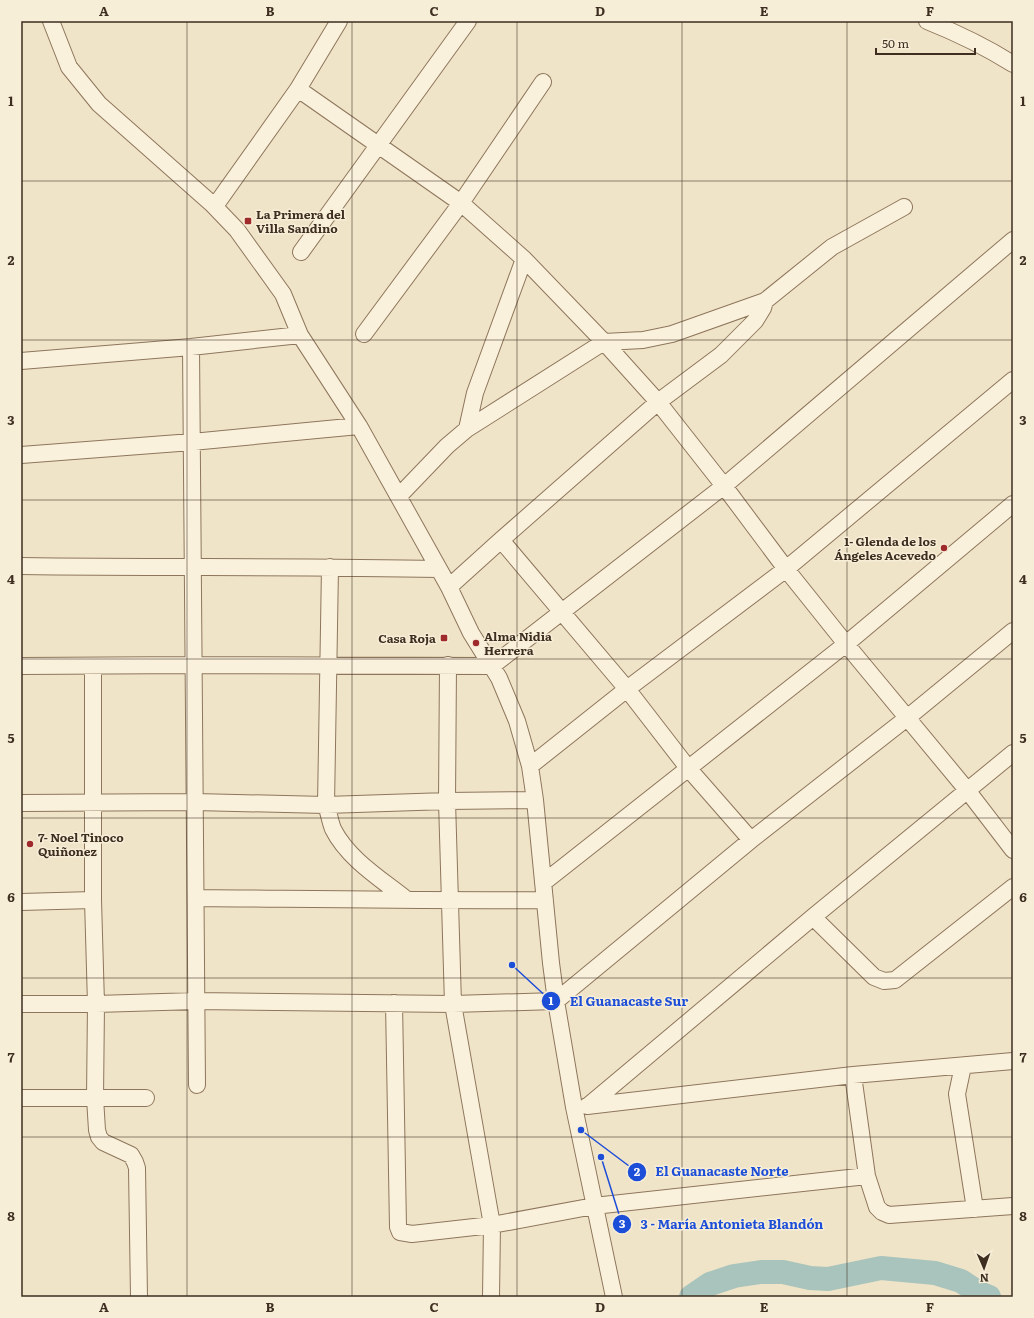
<svg xmlns="http://www.w3.org/2000/svg" width="1034" height="1318" font-family="Literata,serif">
<rect width="100%" height="100%" fill="#f0e4c8"/>
<g fill="none" stroke-linecap="round" stroke-linejoin="round">
<!-- river -->
<path stroke="#a9c4bc" stroke-width="24" d="M691,1297L710,1284L734,1276L761,1272H783L810,1278L828,1279L881,1268L935,1273L961,1281L979,1293L989,1297"/>
<defs>
<path id="minor" d="M51,21L69,67L99,104L212,204L237,230L283,294L300,335L359,426L449,587L471,633L499,678L517,721L530,766L535,800L551,963L556,1001L574,1107L614,1297
M927,21C957,33 986,47 1013,64
M298,89L339,21
M215,206L298,89L461,203L524,259L604,342L643,340L672,334L765,301
M301,252L468,21
M364,334L461,203L543,82
M191,347L197,1085
M21,361L191,347L300,335
M467,429L475,393L524,259
M21,455L192,442L359,426
M399,496L447,446L467,429L604,342L658,402L724,486L786,569L846,644L967,790L1013,850
M501,540L627,689L688,768L751,840
M21,566C160,568 299,566 439,569
M330,567L326,805C329,813 330,822 333,829C348,859 381,879 406,899
M449,587L501,540L658,402L721,355L755,321L763,308L765,301L832,247L904,207
M448,665L447,801L453,1004L492,1225L594,1206L867,1176
M21,666L195,665L492,666L724,486L1013,240
M93,666V900L96,1004L95,1098L97,1130L99,1137L103,1142L131,1155L135,1162L137,1168L139,1297
M530,766L627,689L786,569L1013,380
M21,803L195,802L326,805L447,801L535,800
M543,883L846,644L1013,504
M196,898C312,899 429,901 545,900
M21,902L93,900
M813,917L874,977L884,981L895,980L1013,887
M394,1003L398,1227L400,1232L412,1234L492,1225L491,1297
M21,1004H96L196,1001L453,1004L556,1001L751,840L907,718L1013,631
M963,1066L957,1094L975,1209
M853,1075L867,1176L877,1207L882,1212L889,1215L1013,1206
M21,1098H146
M587,1106L853,1075L1013,1061
M588,1106L813,917L1013,753"/>
</defs>
<!-- minor casing -->
<use href="#minor" stroke="#8d765c" stroke-width="18"/>
<!-- minor -->
<use href="#minor" stroke="#faf1dc" stroke-width="16"/>
</g>
<!-- grid -->
<path fill="none" stroke="#3d2e20" stroke-width="1" stroke-opacity="0.55" d="M187,21V1297M352,21V1297M517,21V1297M682,21V1297M847,21V1297M21,181H1013M21,340H1013M21,500H1013M21,659H1013M21,818H1013M21,978H1013M21,1137H1013"/>
<!-- markers -->
<g fill="#9e2a2b" stroke="#f7eed8" stroke-width="1.5">
<rect x="244" y="217" width="8" height="8" rx="2"/>
<circle cx="944" cy="548" r="4"/>
<rect x="440" y="634" width="8" height="8" rx="2"/>
<circle cx="476" cy="643" r="4"/>
<circle cx="30" cy="844" r="4"/>
</g>
<g text-anchor="middle" dominant-baseline="central" stroke-width="3" stroke-linejoin="round" paint-order="stroke">
<!-- poi labels -->
<g font-size="12" font-weight="bold" fill="#3d2e20" stroke="#f7eed8" text-anchor="start">
<text x="256" y="214">La Primera del<tspan x="256" dy="14">Villa Sandino</tspan></text>
<text x="936" y="541" text-anchor="end">1- Glenda de los<tspan x="936" dy="14">Ángeles Acevedo</tspan></text>
<text x="484" y="636">Alma Nidia<tspan x="484" dy="14">Herrera</tspan></text>
<text x="436" y="638" text-anchor="end">Casa Roja</text>
<text x="38" y="837">7- Noel Tinoco<tspan x="38" dy="14">Quiñonez</tspan></text>
</g>
</g>
<!-- callouts -->
<path fill="none" stroke="#1d4ed8" stroke-width="1.5" d="M512 965L551 1001M581 1130L637 1172M601 1157L622 1224"/>
<g fill="#1d4ed8" stroke="#f7eed8" stroke-width="1.5">
<circle cx="512" cy="965" r="4"/>
<circle cx="581" cy="1130" r="4"/>
<circle cx="601" cy="1157" r="4"/>
<circle cx="551" cy="1001" r="10"/>
<circle cx="637" cy="1172" r="10"/>
<circle cx="622" cy="1224" r="10"/>
</g>
<g font-size="12" text-anchor="middle" font-weight="bold" fill="#fff">
<text x="551" y="1005">1</text>
<text x="637" y="1176">2</text>
<text x="622" y="1228">3</text>
</g>
<g font-size="13" text-anchor="middle" font-weight="bold" fill="#1d4ed8" stroke="#f7eed8" stroke-width="3" stroke-linejoin="round" paint-order="stroke">
<text x="629" y="1006">El Guanacaste Sur</text>
<text x="722" y="1176">El Guanacaste Norte</text>
<text x="732" y="1229">3 - María Antonieta Blandón</text>
</g>
<!-- border -->
<rect width="1034" height="1318" fill="none" stroke="#f7eed8" stroke-width="44"/>
<!-- north arrow -->
<g transform="translate(984 1268) rotate(178)" stroke="#f7eed8" stroke-width="3" paint-order="stroke">
<path d="M0-3L7 15L0 10L-7 15Z" fill="#3d2e20"/>
<text y="-6" font-size="11" font-weight="bold" text-anchor="middle" fill="#3d2e20">N</text>
</g>
<!-- scale -->
<path d="M876 48v6h99v-6" fill="none" stroke="#3d2e20" stroke-width="2"/>
<text x="882" y="48" font-size="12" fill="#3d2e20" stroke="#f7eed8" stroke-width="3" paint-order="stroke">50 m</text>
<rect x="22" y="22" width="990" height="1274" fill="none" stroke="#3d2e20" stroke-width="1.5"/>
<g font-size="13" text-anchor="middle" font-weight="bold" fill="#3d2e20">
<text x="104" y="16">A</text>
<text x="270" y="16">B</text>
<text x="434" y="16">C</text>
<text x="600" y="16">D</text>
<text x="764" y="16">E</text>
<text x="930" y="16">F</text>
<text x="11" y="106">1</text>
<text x="1023" y="106">1</text>
<text x="11" y="265">2</text>
<text x="1023" y="265">2</text>
<text x="11" y="425">3</text>
<text x="1023" y="425">3</text>
<text x="11" y="584">4</text>
<text x="1023" y="584">4</text>
<text x="11" y="743">5</text>
<text x="1023" y="743">5</text>
<text x="11" y="902">6</text>
<text x="1023" y="902">6</text>
<text x="11" y="1062">7</text>
<text x="1023" y="1062">7</text>
<text x="11" y="1221">8</text>
<text x="1023" y="1221">8</text>
<text x="104" y="1312">A</text>
<text x="270" y="1312">B</text>
<text x="434" y="1312">C</text>
<text x="600" y="1312">D</text>
<text x="764" y="1312">E</text>
<text x="930" y="1312">F</text>
</g>
</svg>
